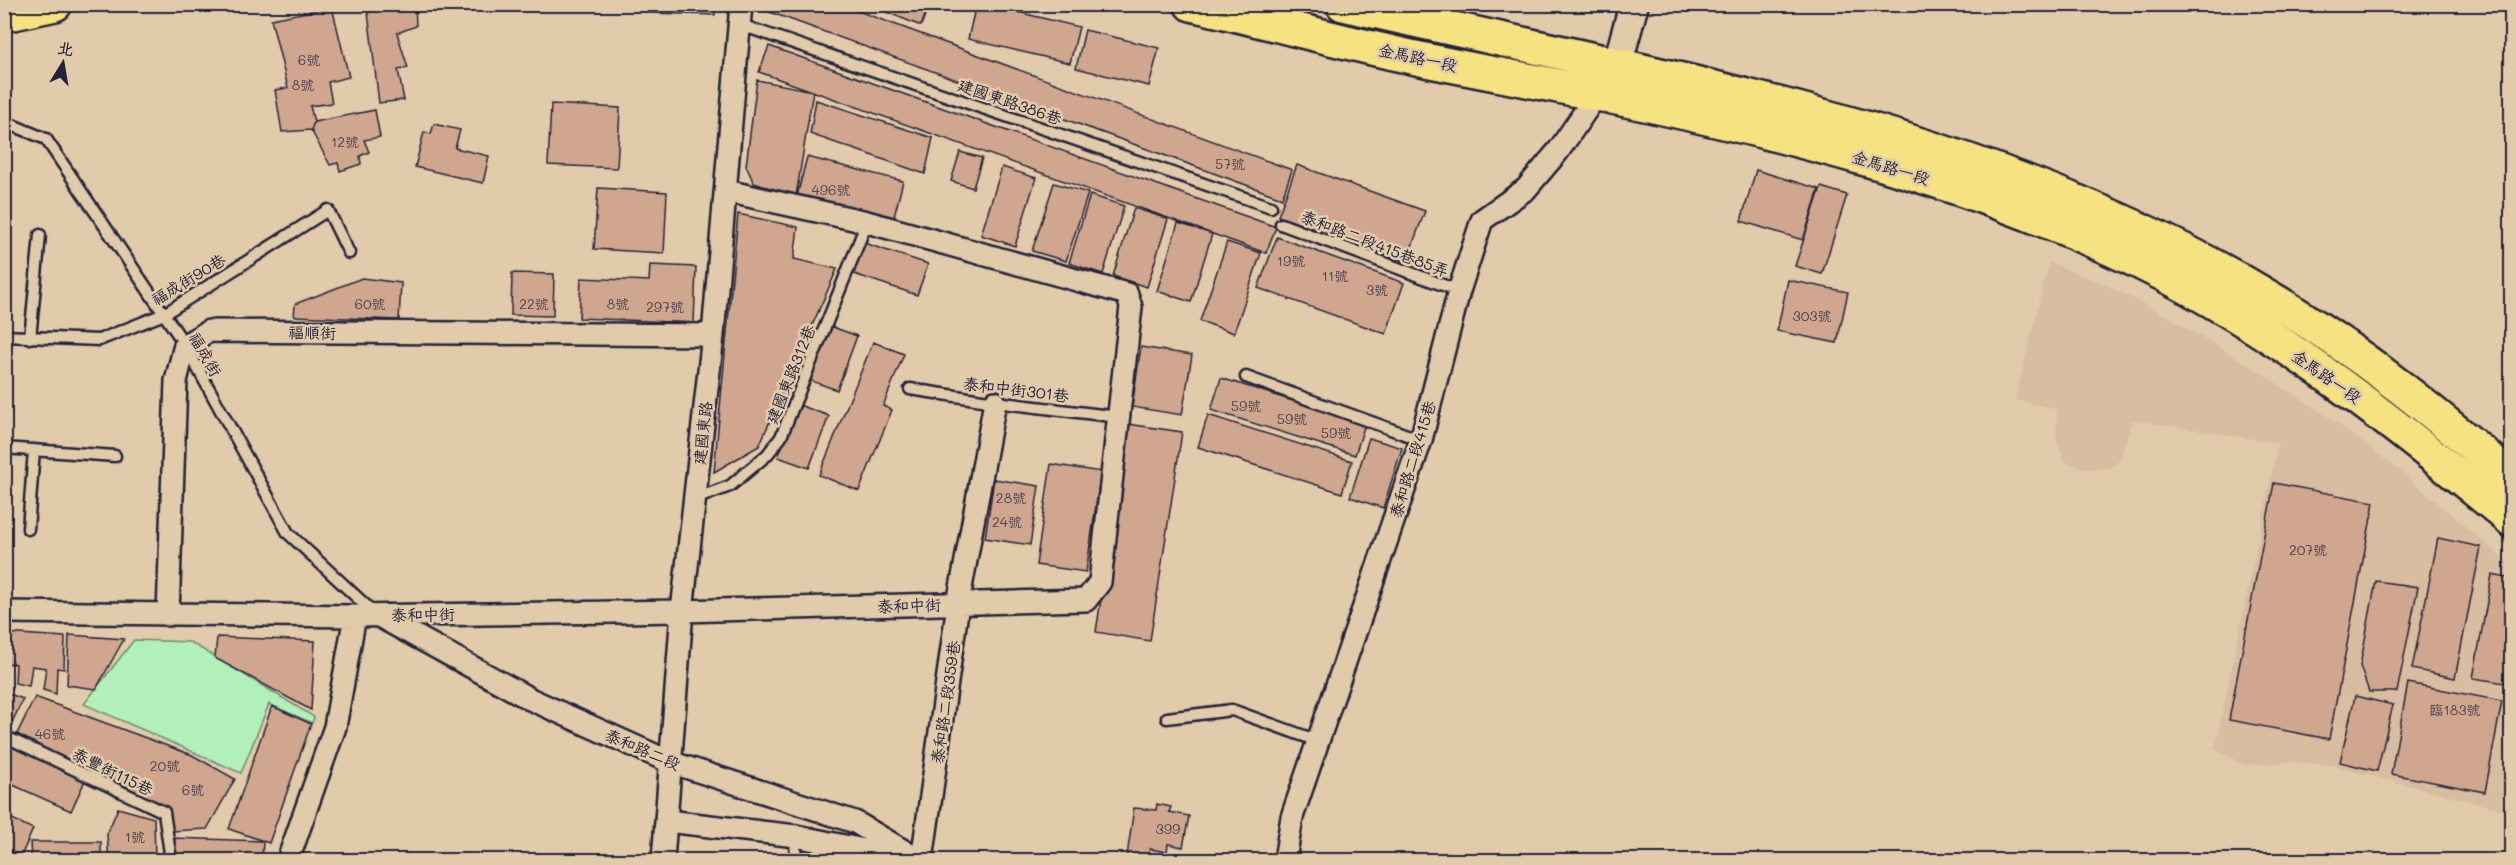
<svg xmlns="http://www.w3.org/2000/svg" width="2516" height="865" font-family="Mali,'LXGW WenKai TC',sans-serif">
<rect width="100%" height="100%" fill="#e1cbaa"/>
<filter id="ink" filterUnits="userSpaceOnUse"><feTurbulence type="fractalNoise" baseFrequency=".0167" numOctaves="2"/><feDisplacementMap in="SourceGraphic" scale="12" xChannelSelector="R" yChannelSelector="G"/><feConvolveMatrix kernelMatrix="1 2 1 2 8 2 1 2 1" color-interpolation-filters="sRGB"/></filter>
<g filter="url(#ink)">
<!-- built -->
<path fill="#d8bda0" d="M2049,262L2108,286L2167,316L2244,362L2327,416L2394,466L2511,565V812L2331,765L2289,762L2244,765L2215,749L2278,443L2133,420L2119,461L2109,468L2086,469L2064,461L2056,438L2057,409L2015,400Z"/>
<!-- green -->
<path fill="#b1f0b8" stroke="#6a897a" stroke-width="1.5" d="M134,640L190,642L314,717L312,723L269,704L241,773L84,704Z"/>
<!-- building -->
<path fill="#d0a78e" stroke="#22223b" stroke-width="1.5" d="M367,4H415L416,26L397,33L408,68L398,70L404,100L379,103Z
M649,4H715V15L649,13Z
M769,4H839L1292,170L1282,198L767,11Z
M867,4H929L921,26Z
M976,4H985L1079,27L1070,63L968,39Z
M332,7L349,77L328,82L332,103L310,106L314,122L311,130L282,132L275,90L288,88L271,19Z
M1085,30L1159,48L1149,86L1076,68Z
M769,46L1276,227L1266,253L759,72Z
M757,80L813,91L796,196L754,183L746,166Z
M816,100L933,138L925,174L810,134Z
M551,104L620,108L617,168L548,165Z
M375,110L380,137L364,140L369,152L360,156L361,164L340,171L338,163L330,165L311,130L314,122Z
M434,124L460,130L455,148L489,156L483,183L415,167L424,132L431,134Z
M960,152L982,158L973,188L951,181Z
M807,157L903,181L893,221L797,196Z
M1297,165L1425,211L1406,262L1278,216Z
M1002,167L1036,178L1015,246L981,235Z
M1756,170L1819,189L1803,240L1741,221Z
M1054,183L1088,193L1066,261L1032,251Z
M1821,187L1847,195L1822,274L1795,266Z
M598,188L667,192L664,253L594,249Z
M1090,195L1124,206L1103,274L1069,263Z
M1134,208L1168,219L1147,287L1113,276Z
M738,214L798,227L794,259L837,269L759,446L714,472Z
M1178,223L1212,234L1191,302L1157,291Z
M1277,237L1404,283L1386,334L1258,288Z
M1227,242L1261,253L1234,333L1200,321Z
M864,243L928,264L917,295L854,274Z
M650,265L696,267L694,323L579,318L581,278L649,281Z
M512,273L554,274L553,316L511,315Z
M362,278L401,283L399,320L294,316L295,304Z
M1788,280L1848,292L1837,343L1777,331Z
M830,326L857,336L837,390L809,380Z
M873,342L904,354L883,406L892,410L859,491L819,475Z
M1141,347L1192,355L1182,415L1132,407Z
M1221,378L1365,424L1355,455L1211,410Z
M799,405L829,416L809,468L778,457Z
M1208,415L1352,461L1342,493L1198,447Z
M1128,424L1182,432L1150,641L1096,632Z
M1369,438L1402,448L1383,508L1350,497Z
M1051,464L1101,472L1086,572L1036,565Z
M994,479L1039,486L1030,545L985,538Z
M2274,483L2374,502L2329,739L2229,720Z
M2438,538L2481,547L2455,678L2412,669Z
M2492,575L2512,579V647L2505,683L2473,678Z
M2376,581L2418,587L2397,692H2369L2360,666Z
M4,633L65,637L64,669L57,668L56,694L43,690L46,668L32,666L29,686L15,683L16,664L4,663Z
M69,635L124,639L96,689L67,685Z
M217,637L315,641L311,710L215,658Z
M2408,683L2502,701L2485,792L2391,774Z
M4,692L23,699L7,733L4,732Z
M2355,696L2393,705L2377,771L2340,762Z
M35,697L192,755L235,779L207,829L170,831L165,810L17,734Z
M272,706L311,724L269,843L229,829Z
M12,742L87,776L71,811L4,781V759Z
M1157,804L1171,807L1169,812L1189,816L1183,847L1168,844L1167,852L1150,849L1149,859L1127,856L1134,808L1156,810Z
M118,808L154,818L155,860H109L107,834Z
M4,815L33,829L21,856L4,848Z
M172,838L263,841L262,860H174Z
M30,842H101V860H31Z
M689,857L740,860H689Z"/>
<g fill="none" stroke-linecap="round" stroke-linejoin="round">
<defs>
<path id="lane" d="M738,24L1271,207
M4,115L10,124L46,139L185,345L288,533L376,615
M1281,224L1459,291
M4,336L99,340L164,314L328,210L349,253
M30,338L40,235
M1246,377L1421,440
M910,389L995,402L1119,417
M4,448L115,456
M695,499L730,486L767,455L781,437L867,222
M28,529L34,450
M1167,718L1232,710L1318,741
M4,736L164,812L171,860
M795,860L796,836"/>
<path id="street" d="M4,612L355,616L682,611L1086,600L1100,582L1131,307L1127,294L867,222L726,191
M168,615L176,381L185,345L209,331L713,335
M379,616L530,699L670,762L855,822L919,860
M667,821L796,836L907,859
M288,860L335,727L355,616
M663,860L682,611L713,335L741,4
M922,860L958,604L995,402
M1285,860L1292,817L1421,440L1459,291L1482,220L1526,189L1559,150L1597,94"/>
<path id="secondary" d="M1605,82L1617,66L1634,4"/>
<path id="primary" d="M1191,4C1261,20 1331,39 1402,55C1465,69 1530,80 1593,93C1772,130 1952,175 2118,252C2263,318 2390,419 2512,520
M1343,4C1662,78 1991,129 2275,301C2360,352 2436,414 2512,478
M4,15L55,4"/>
</defs>
<!-- lane casing -->
<use href="#lane" stroke="#22223b" stroke-width="15"/>
<!-- street casing -->
<use href="#street" stroke="#22223b" stroke-width="26"/>
<!-- secondary casing -->
<use href="#secondary" stroke="#22223b" stroke-width="33"/>
<!-- primary casing -->
<use href="#primary" stroke="#22223b" stroke-width="38"/>
<!-- lane -->
<use href="#lane" stroke="#e1cbaa" stroke-width="10"/>
<!-- street -->
<use href="#street" stroke="#e1cbaa" stroke-width="21"/>
<!-- secondary -->
<use href="#secondary" stroke="#e1cbaa" stroke-width="28"/>
<!-- primary -->
<use href="#primary" stroke="#f6e281" stroke-width="33"/>
</g>
</g>
<g text-anchor="middle" dominant-baseline="central" stroke-width="5" stroke-linejoin="round" paint-order="stroke">
<!-- number labels -->
<g font-size="14" fill="#4e4350">
<text x="309" y="59">6號</text>
<text x="303" y="84">8號</text>
<text x="345" y="141">12號</text>
<text x="1230" y="163">57號</text>
<text x="831" y="189">496號</text>
<text x="1291" y="260">19號</text>
<text x="1335" y="275">11號</text>
<text x="1377" y="289">3號</text>
<text x="370" y="303">60號</text>
<text x="534" y="303">22號</text>
<text x="618" y="303">8號</text>
<text x="665" y="306">297號</text>
<text x="1812" y="315">303號</text>
<text x="1246" y="405">59號</text>
<text x="1292" y="418">59號</text>
<text x="1336" y="432">59號</text>
<text x="1011" y="497">28號</text>
<text x="1007" y="521">24號</text>
<text x="2308" y="549">207號</text>
<text x="2455" y="709">臨183號</text>
<text x="50" y="733">46號</text>
<text x="165" y="765">20號</text>
<text x="193" y="789">6號</text>
<text x="1168" y="828">399</text>
<text x="135" y="836">1號</text>
</g>
<!-- street labels -->
<g font-size="16" fill="#22223b" stroke="#e1cbaa">
<text transform="translate(1418 57) rotate(12)">金馬路一段</text>
<text transform="translate(1010 101) rotate(19)">建國東路386巷</text>
<text transform="translate(1891 167) rotate(17)">金馬路一段</text>
<text transform="translate(1375 243) rotate(21)">泰和路二段415巷85弄</text>
<text transform="translate(188 279) rotate(-31)">福成街90巷</text>
<text transform="translate(312 332) rotate(1)">福順街</text>
<text transform="translate(206 354) rotate(60)">福成街</text>
<text transform="translate(790 374) rotate(-68)">建國東路312巷</text>
<text transform="translate(2327 376) rotate(35)">金馬路一段</text>
<text transform="translate(1016 389) rotate(7)">泰和中街301巷</text>
<text transform="translate(702 433) rotate(-84)">建國東路</text>
<text transform="translate(1412 459) rotate(-73)">泰和路二段415巷</text>
<text transform="translate(909 605) rotate(-2)">泰和中街</text>
<text transform="translate(423 614) rotate(-1)">泰和中街</text>
<text transform="translate(945 702) rotate(-82)">泰和路二段359巷</text>
<text transform="translate(643 749) rotate(23)">泰和路二段</text>
<text transform="translate(113 771) rotate(26)">泰豐街115巷</text>
</g>
</g>
<!-- margin -->
<rect width="2516" height="865" fill="none" stroke="#e1cbaa" stroke-width="24"/>
<rect x="12" y="12" width="2492" height="841" fill="none" stroke="#22223b" stroke-width="2" filter="url(#ink)"/>
<!-- north arrow -->
<g transform="translate(63 63) rotate(11)" stroke="#e1cbaa" stroke-width="4.5" paint-order="stroke">
<path d="M0-4.5L10 22L0 15L-10 22Z" fill="#22223b"/>
<text y="-9" font-size="16" font-weight="bold" text-anchor="middle" fill="#22223b">北</text>
</g>
</svg>
